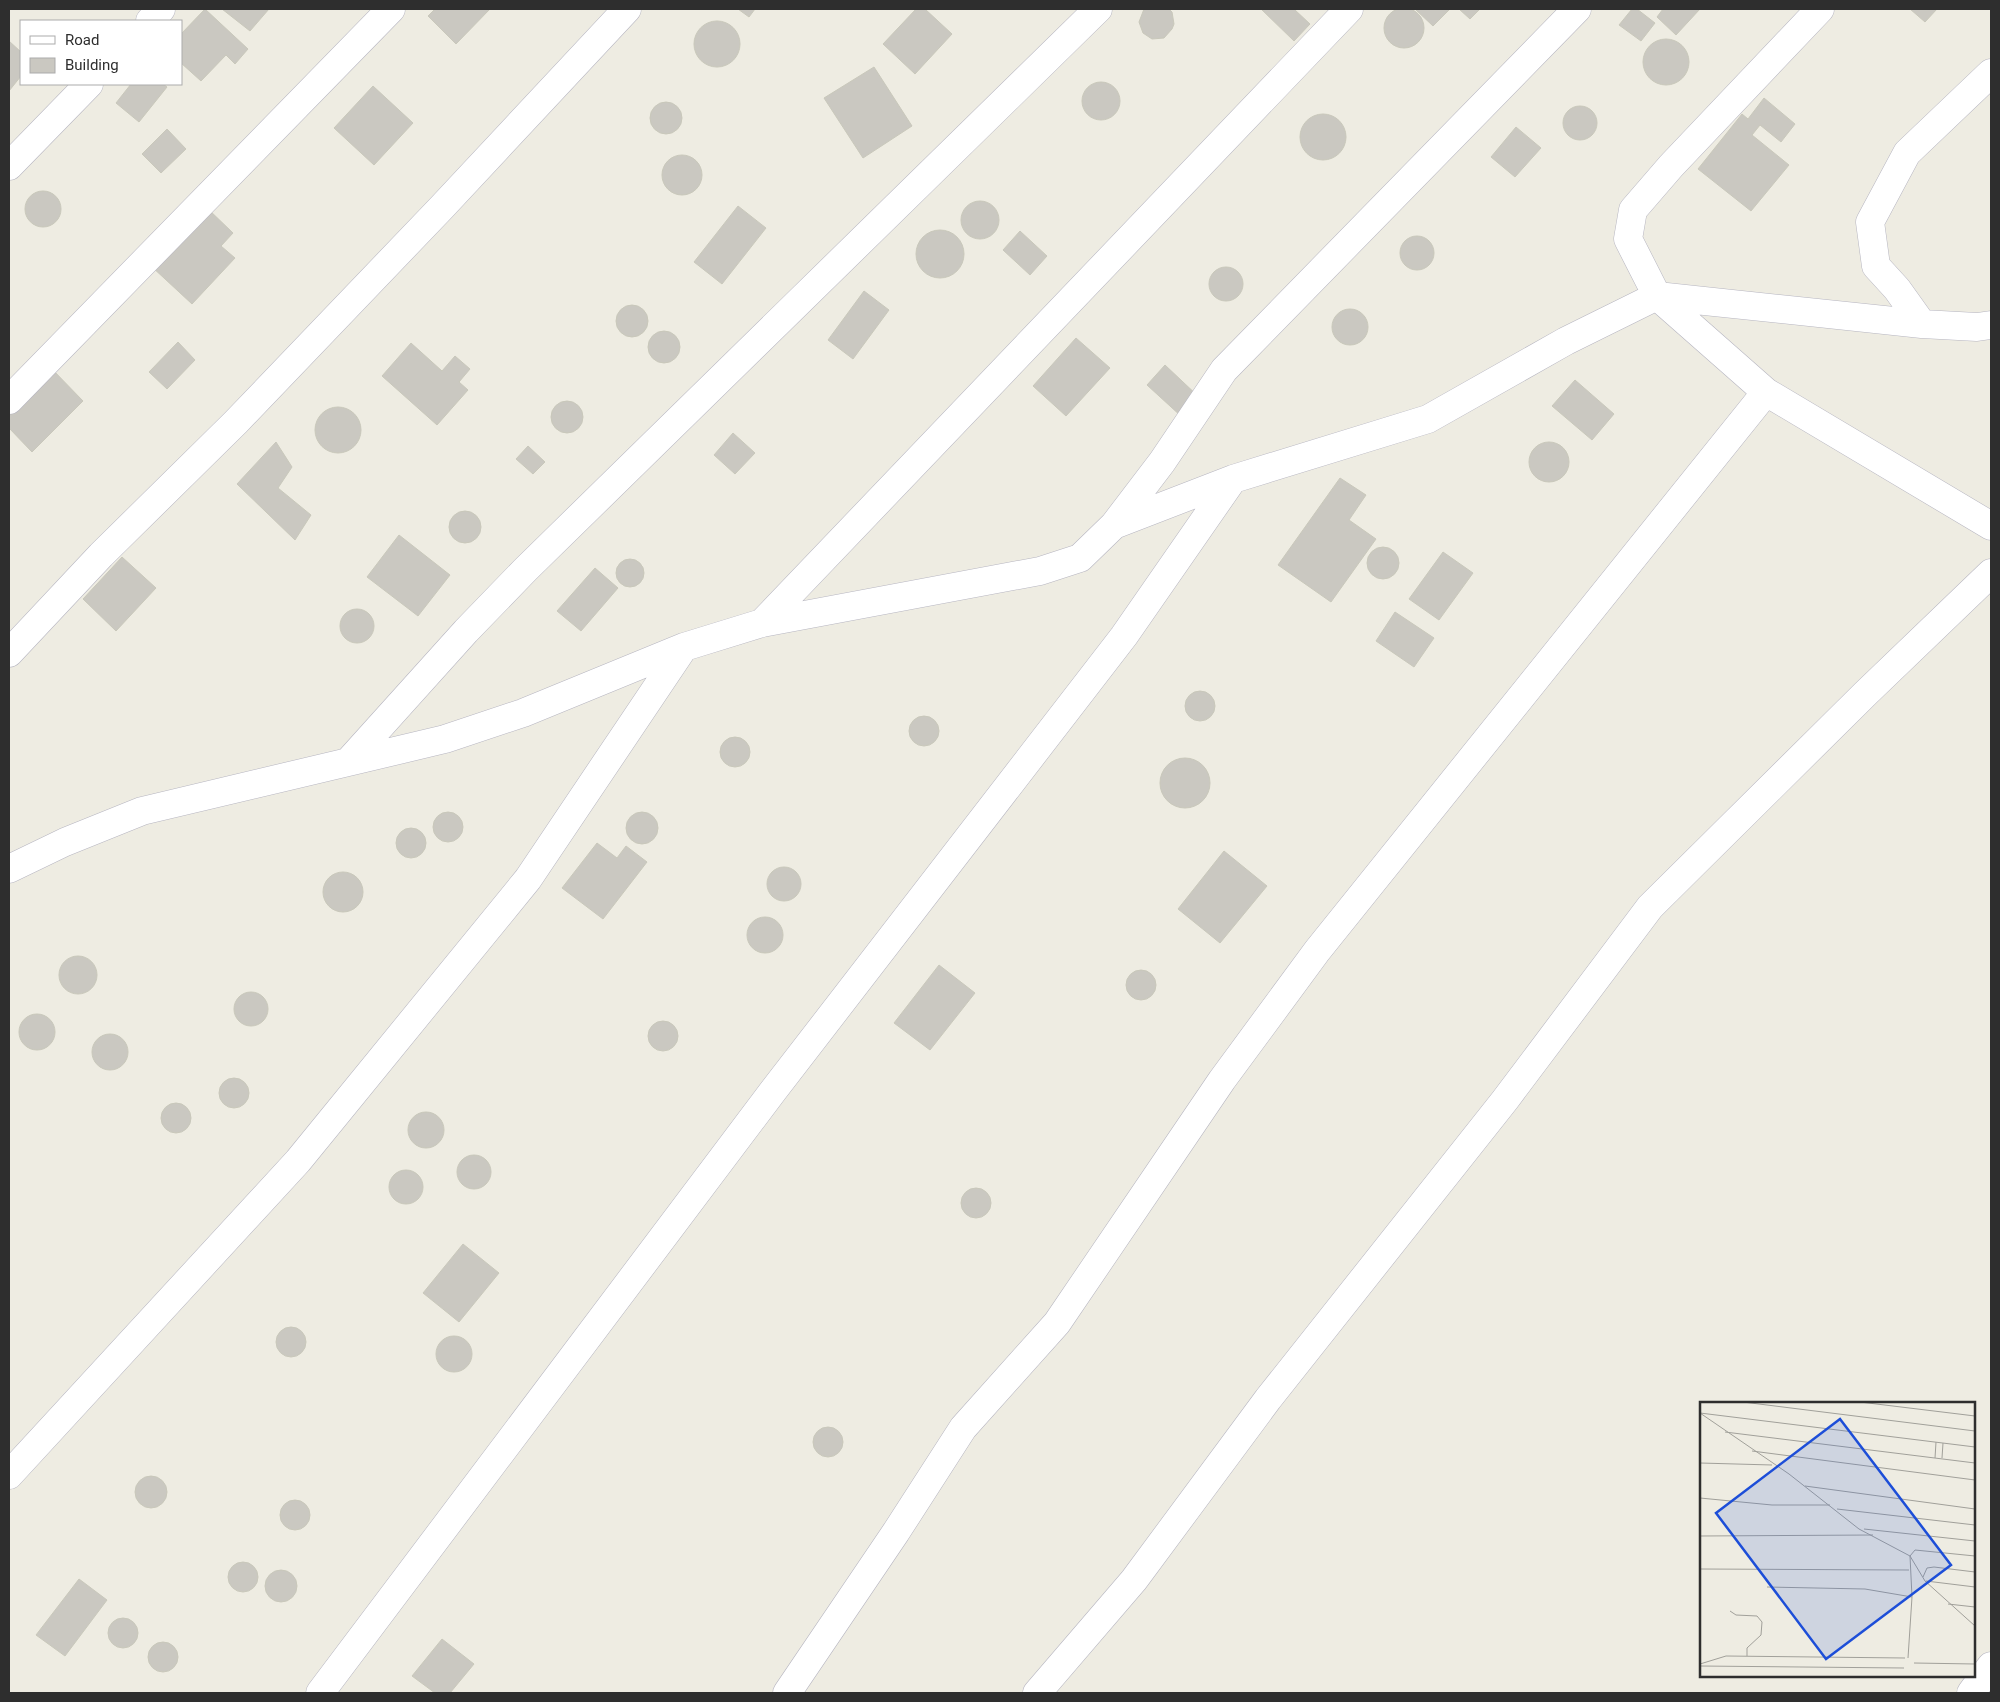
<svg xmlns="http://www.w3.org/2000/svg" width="2000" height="1702" font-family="Roboto,sans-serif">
<rect width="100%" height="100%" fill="#eeece2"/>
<!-- building -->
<path fill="#cac8c1" stroke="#c9c8bb" d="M1384 28a20 20 0 1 1 40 0a20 20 0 1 1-40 0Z
M205,9L248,49L235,64L226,55L201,81L181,63V34Z
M222,9H269L250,31Z
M435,9H490L456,44L428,16Z
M738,9H755L749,17Z
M916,9H925L952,34L915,74L883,44Z
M1144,9H1169L1172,12L1174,24L1172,29L1164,38L1152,39L1143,33L1139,22Z
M1261,9H1294L1310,24L1294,41Z
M1415,9H1450L1433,26Z
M1459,9H1480L1470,19Z
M1632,9H1637L1655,23L1641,41L1619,25Z
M1663,9H1700L1676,35L1657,17Z
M1910,9H1937L1925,22Z
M694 44a23 23 0 1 1 46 0a23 23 0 1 1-46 0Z
M1643 62a23 23 0 1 1 46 0a23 23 0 1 1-46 0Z
M9,41L21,52V76L9,91Z
M874,67L912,126L863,158L824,98Z
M1082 101a19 19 0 1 1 38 0a19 19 0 1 1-38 0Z
M131,84H163L167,87L139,122L116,103Z
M373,86L413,123L374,165L334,128Z
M1764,98L1795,124L1781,142L1760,125L1752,135L1789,165L1751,211L1698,169L1742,114L1748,119Z
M650 118a16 16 0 1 1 32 0a16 16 0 1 1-32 0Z
M1563 123a17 17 0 1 1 34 0a17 17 0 1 1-34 0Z
M1300 137a23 23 0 1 1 46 0a23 23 0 1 1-46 0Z
M1516,127L1541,148L1515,177L1491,157Z
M167,129L186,149L161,173L142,154Z
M662 175a20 20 0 1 1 40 0a20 20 0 1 1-40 0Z
M25 209a18 18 0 1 1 36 0a18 18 0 1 1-36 0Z
M961 220a19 19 0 1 1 38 0a19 19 0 1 1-38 0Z
M738,206L766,228L722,284L694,262Z
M206,207L233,233L221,246L235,258L192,304L151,266Z
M916 254a24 24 0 1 1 48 0a24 24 0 1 1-48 0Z
M1020,231L1047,256L1030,275L1003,250Z
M1400 253a17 17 0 1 1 34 0a17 17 0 1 1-34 0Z
M1209 284a17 17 0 1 1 34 0a17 17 0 1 1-34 0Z
M864,291L889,310L853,359L828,340Z
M616 321a16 16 0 1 1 32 0a16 16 0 1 1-32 0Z
M1332 327a18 18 0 1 1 36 0a18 18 0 1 1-36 0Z
M648 347a16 16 0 1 1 32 0a16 16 0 1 1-32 0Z
M1076,338L1110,368L1066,416L1033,386Z
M178,342L195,360L167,389L149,372Z
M411,343L442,371L455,356L470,369L459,382L468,390L437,425L382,376Z
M1165,365L1200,398L1182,417L1147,385Z
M50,367L83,401L32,452L9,428V409Z
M1575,380L1614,414L1592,440L1552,406Z
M551 417a16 16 0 1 1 32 0a16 16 0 1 1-32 0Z
M315 430a23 23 0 1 1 46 0a23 23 0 1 1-46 0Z
M733,433L755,453L735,474L714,455Z
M1529 462a20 20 0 1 1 40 0a20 20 0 1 1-40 0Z
M276,442L292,467L278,488L311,515L295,540L237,484Z
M528,446L545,462L533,474L516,459Z
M1340,478L1366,495L1349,520L1376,539L1331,602L1278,565Z
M449 527a16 16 0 1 1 32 0a16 16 0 1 1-32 0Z
M399,535L450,575L418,616L367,577Z
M1367 563a16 16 0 1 1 32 0a16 16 0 1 1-32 0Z
M1443,552L1473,573L1439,620L1409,599Z
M122,557L156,588L116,631L83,599Z
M616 573a14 14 0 1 1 28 0a14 14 0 1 1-28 0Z
M595,568L618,588L581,631L557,611Z
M340 626a17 17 0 1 1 34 0a17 17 0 1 1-34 0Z
M1395,612L1434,638L1414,667L1376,641Z
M1185 706a15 15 0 1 1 30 0a15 15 0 1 1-30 0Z
M909 731a15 15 0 1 1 30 0a15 15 0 1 1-30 0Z
M720 752a15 15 0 1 1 30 0a15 15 0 1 1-30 0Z
M1160 783a25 25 0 1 1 50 0a25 25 0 1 1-50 0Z
M626 828a16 16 0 1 1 32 0a16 16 0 1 1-32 0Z
M433 827a15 15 0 1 1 30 0a15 15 0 1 1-30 0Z
M396 843a15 15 0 1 1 30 0a15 15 0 1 1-30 0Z
M597,843L617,858L626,846L647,862L603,919L562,888Z
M1224,851L1267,886L1220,943L1178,909Z
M767 884a17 17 0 1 1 34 0a17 17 0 1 1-34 0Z
M323 892a20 20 0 1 1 40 0a20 20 0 1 1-40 0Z
M747 935a18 18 0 1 1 36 0a18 18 0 1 1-36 0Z
M59 975a19 19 0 1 1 38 0a19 19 0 1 1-38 0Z
M939,965L975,993L930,1050L894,1023Z
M1126 985a15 15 0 1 1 30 0a15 15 0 1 1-30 0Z
M234 1009a17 17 0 1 1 34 0a17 17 0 1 1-34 0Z
M19 1032a18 18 0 1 1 36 0a18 18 0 1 1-36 0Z
M648 1036a15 15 0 1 1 30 0a15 15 0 1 1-30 0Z
M92 1052a18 18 0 1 1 36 0a18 18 0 1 1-36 0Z
M219 1093a15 15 0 1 1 30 0a15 15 0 1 1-30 0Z
M161 1118a15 15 0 1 1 30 0a15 15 0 1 1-30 0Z
M408 1130a18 18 0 1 1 36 0a18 18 0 1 1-36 0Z
M457 1172a17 17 0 1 1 34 0a17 17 0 1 1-34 0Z
M389 1187a17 17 0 1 1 34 0a17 17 0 1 1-34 0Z
M961 1203a15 15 0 1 1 30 0a15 15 0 1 1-30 0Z
M463,1244L499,1273L459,1322L423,1293Z
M276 1342a15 15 0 1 1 30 0a15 15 0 1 1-30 0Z
M436 1354a18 18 0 1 1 36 0a18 18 0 1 1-36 0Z
M813 1442a15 15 0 1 1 30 0a15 15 0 1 1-30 0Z
M135 1492a16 16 0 1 1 32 0a16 16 0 1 1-32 0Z
M280 1515a15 15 0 1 1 30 0a15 15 0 1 1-30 0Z
M228 1577a15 15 0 1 1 30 0a15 15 0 1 1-30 0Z
M265 1586a16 16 0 1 1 32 0a16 16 0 1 1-32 0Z
M79,1579L107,1600L65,1656L36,1635Z
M108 1633a15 15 0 1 1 30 0a15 15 0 1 1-30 0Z
M442,1639L474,1664L450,1693H435L412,1676Z
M148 1657a15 15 0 1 1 30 0a15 15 0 1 1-30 0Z"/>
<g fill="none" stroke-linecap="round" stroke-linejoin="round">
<defs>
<path id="minor" d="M1820,9L1671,166L1633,210L1628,239L1657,296L1922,324L1977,327L1991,325
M150,21L161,9
M9,166L89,84
M1922,324L1897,289L1876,266L1870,222L1907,153L1991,73
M9,400L391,9
M1114,525L1162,462L1224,370L1577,9
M762,623L1349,9
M9,653L101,555L236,422L442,207L627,9
M348,762L466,631L525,570L1098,9
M9,869L65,842L142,811L445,739L523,713L684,647L762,623L1040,571L1080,558L1114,525L1233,479L1428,419L1566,341L1657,296L1766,392L1991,526
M9,1475L298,1161L528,879L684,647
M320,1693L773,1091L1124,636L1233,479
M787,1693L896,1532L963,1428L1057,1323L1222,1080L1317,951L1766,392
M1037,1693L1134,1580L1268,1399L1505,1100L1650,907L1865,694L1991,573
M1971,1693L1991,1666"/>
</defs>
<!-- minor casing -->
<use href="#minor" stroke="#b6b5c0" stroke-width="29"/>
<!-- minor -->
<use href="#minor" stroke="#fff" stroke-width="28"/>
</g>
<!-- overview -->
<g transform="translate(1700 1402)">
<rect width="275" height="275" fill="#eeece2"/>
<path fill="none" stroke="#a1a09a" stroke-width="1" d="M43,0L275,29M160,0L275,14M0,11L89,72L159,127L210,154L212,195L208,256M0,11L275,45M25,30L275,61M52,49L275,78M235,56L236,40M242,56L243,41M0,61L72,63M105,84L275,107M0,96L72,103H130M137,107L275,123M164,127L275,139M0,134L173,133M275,154L215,148L210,154L225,179L275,224M0,167L209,168M223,175L227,166L234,165L275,170M226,179L275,185M67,185L165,187L212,195M248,202L275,205M30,209L36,213L57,214L62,220L61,233L47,246V254M214,261L275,262M0,262L26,254L205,256M0,264L204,266"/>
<path fill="#1d4ed8" fill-opacity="0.15" stroke="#1d4ed8" stroke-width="2.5" d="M140,17L251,163L126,257L16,111Z"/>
<rect width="275" height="275" fill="none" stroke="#2e2e2e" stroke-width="2.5"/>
</g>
<!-- border -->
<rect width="2000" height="1702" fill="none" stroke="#2e2e2e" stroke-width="20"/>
<!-- legend -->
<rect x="20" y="20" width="162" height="65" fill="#ffffff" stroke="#ababab"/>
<rect x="30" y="36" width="25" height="8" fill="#ffffff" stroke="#ababab"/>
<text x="65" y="45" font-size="15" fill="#2e2e2e">Road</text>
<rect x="30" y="58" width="25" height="15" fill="#cac8c1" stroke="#ababab"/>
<text x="65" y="70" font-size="15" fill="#2e2e2e">Building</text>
</svg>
